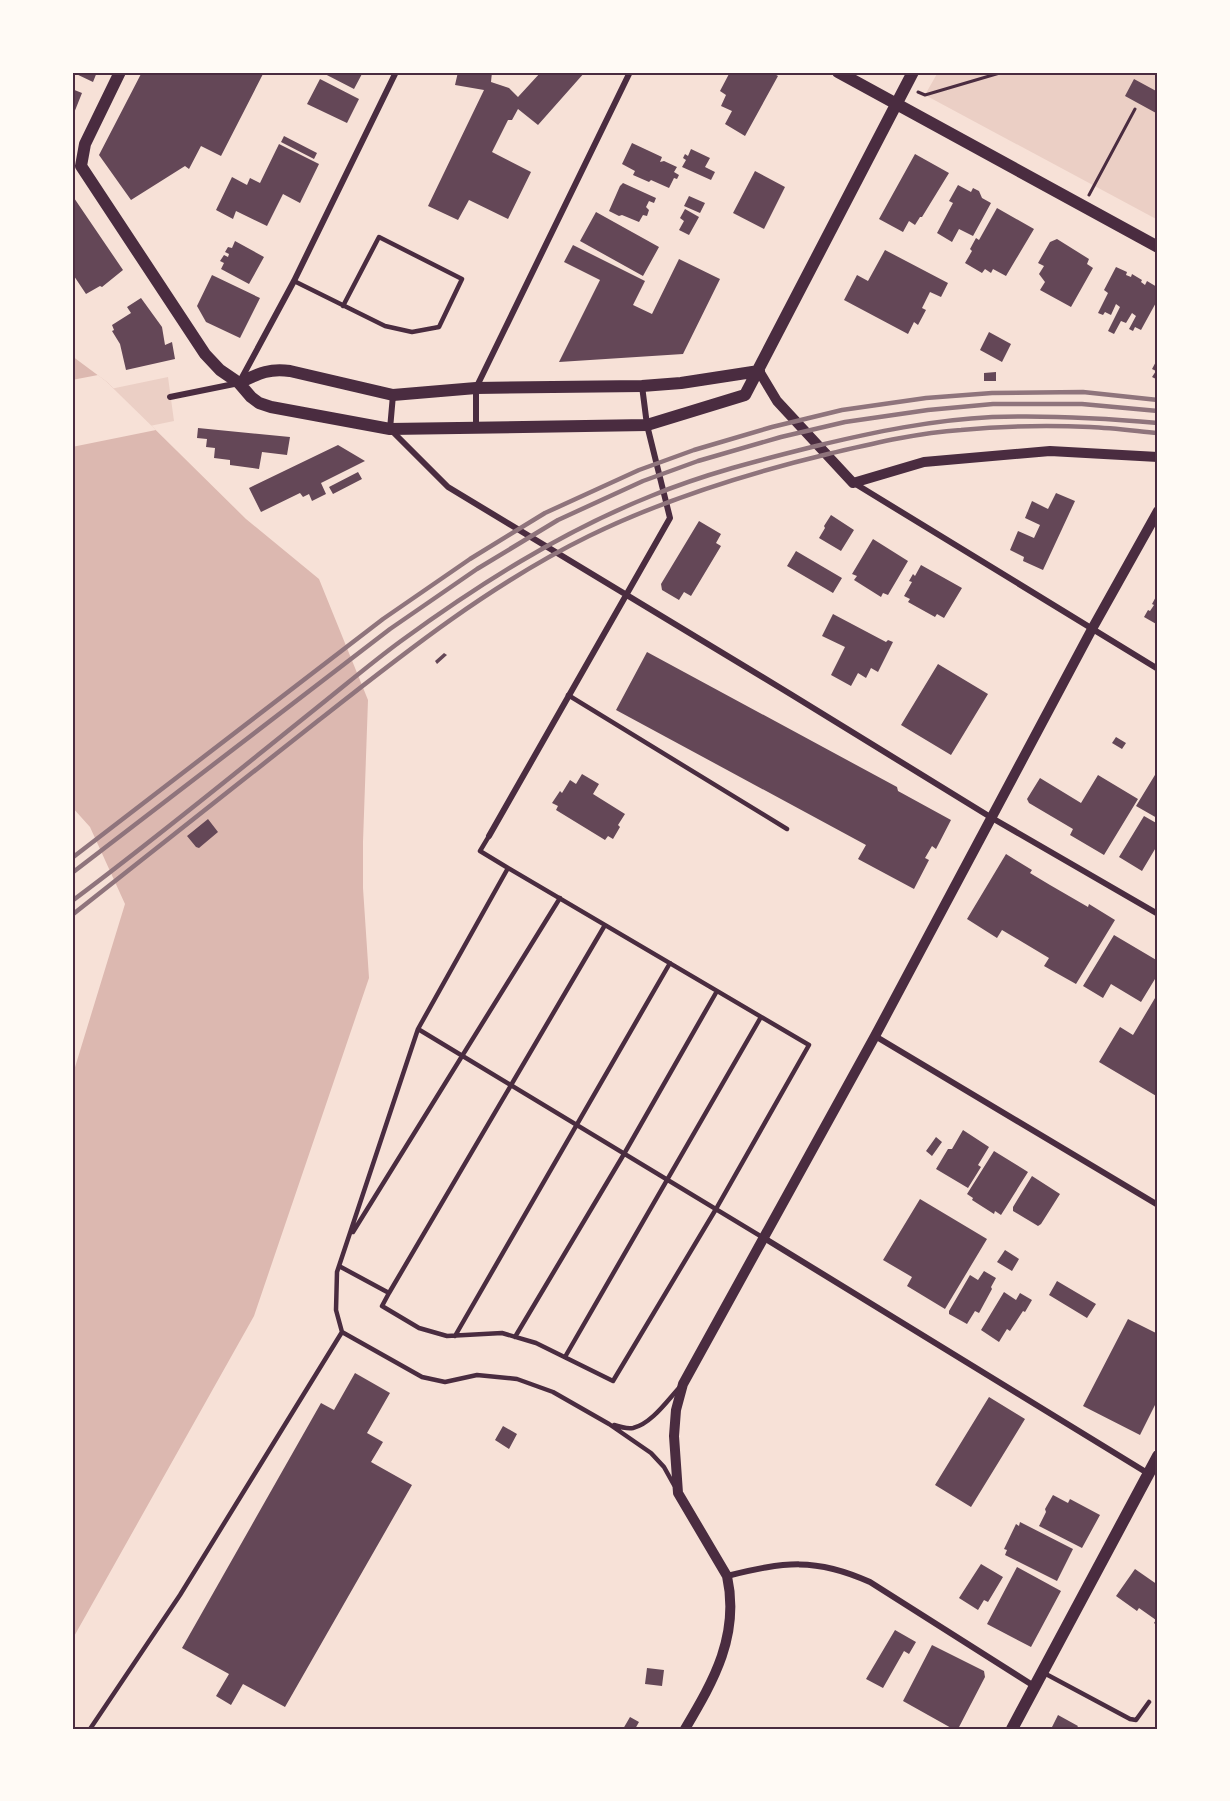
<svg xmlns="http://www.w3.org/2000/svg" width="1230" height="1801" font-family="'Alegreya Sans',sans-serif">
<rect width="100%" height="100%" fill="#f7e1d7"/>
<!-- green -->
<path fill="#ebcfc5" d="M938,72H1158V220L925,95Z
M168,377L174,421L72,442V397Z"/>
<!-- water -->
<path fill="#dcb8b0" d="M72,356L107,382L246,519L319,579L368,700L363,842V888L369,978L254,1316L72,1640V1077L125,904L90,827L72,807Z"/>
<!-- pier -->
<path fill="#f7e1d7" d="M98,375L107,382L156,430L72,447V380Z"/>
<!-- building -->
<path fill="#644757" d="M72,72H97L93,82Z
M142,72H264L221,156L201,146L189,169L185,166L131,200L99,155Z
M321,72H363L354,89Z
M458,72H492L491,82L509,88L518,97L541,72H585L538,125L518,109L512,120H508L492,152L531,172L508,219L469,200L458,220L428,206L484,90L455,85Z
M730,72H771L778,76L745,136L725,124L732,111L721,106L726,95L720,91Z
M320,79L359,99L347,123L307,104Z
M1134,79L1158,92V109L1156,113L1125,96Z
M72,89L82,93L72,118Z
M284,136L317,153L314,159L281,142Z
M632,143L662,157L660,162L664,161L677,167L674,172L679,175L677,179L674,178L669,188L651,180L649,182L633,175L635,171L622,164Z
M279,144L319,164L300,203L283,194L267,226L236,211L233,219L216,210L232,177L247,185L250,178L260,183Z
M691,149L710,158L705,167L715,172L711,180L682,167L686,160L683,158L685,154L688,156Z
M915,154L949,173L922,217H920L915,225L909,221L903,232L879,219Z
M755,171L785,187L764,229L733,213Z
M623,183L656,198L654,203L649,201L646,207L649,210L647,216L643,215L639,222L622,215L619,216L609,211L620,186Z
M958,185L971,192L973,188L979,191L982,198L991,203L973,236L959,229L952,242L937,233L953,203L949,201Z
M72,195L123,270L102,287L100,286L86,294L72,273Z
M689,196L705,203L700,213L684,206Z
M997,208L1034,229L1006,276L993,269L991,273L985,269L982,273L965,263L972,251L970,249L976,238L979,240Z
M685,209L699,217L689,235L679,230L684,221L680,218Z
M596,212L659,247L643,276L580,241Z
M1057,239L1089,259L1087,264L1093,268L1071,307L1040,290L1045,282L1039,274L1044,266L1038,263L1050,242Z
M235,241L264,257L249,284L221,269L224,263L220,261L224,255L228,257L229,254L225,252L228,247L232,248Z
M573,245L645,281L633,305L652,314L679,259L720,279L683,354L559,362L600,280L564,262Z
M885,250L948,283L941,297L930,292L922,308L926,310L918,325L914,322L908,334L844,300L857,275L868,281Z
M1116,267L1127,272L1126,275L1131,277L1132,274L1142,280L1141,282L1145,285L1147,281L1157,287L1155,290L1158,292V299L1141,330L1135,327L1133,331L1129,329L1136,316L1132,313L1126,323L1121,321L1114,334L1108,331L1120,307L1116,304L1111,315L1105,312L1103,315L1098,313L1108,293L1104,290Z
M212,275L260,298L240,338L206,322L197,306Z
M141,298L162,327L165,345L172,342L175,359L126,370L120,344L112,331L114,330L112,325L131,313L127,307Z
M989,332L1011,344L1002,362L980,350Z
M1158,358V380L1152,377L1156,371L1152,369Z
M996,372V381H984V373Z
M198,428L290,437L287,455L262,452L259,469L230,465V460L214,458L215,448L206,447L207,439L197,438Z
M338,445L365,461L321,483L326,494L312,501L309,494L303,497L300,493L261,512L249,488Z
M358,472L362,479L333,494L329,487Z
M1056,493L1075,501L1043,570L1023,561L1024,557L1010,550L1018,531L1034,538L1040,525L1025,518L1032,501L1048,509Z
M831,515L854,530L841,551L819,538L825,528L824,526Z
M699,521L721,534L716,543L721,546L691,596L684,592L679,600L662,590L661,584Z
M873,539L908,561L888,595L883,593L881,597L854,580L857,576L852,574Z
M796,551L842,578L833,593L787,566Z
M921,565L962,588L944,618L937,614L935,617L908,602L910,599L904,596L912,582L909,581L913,574L915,576Z
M1158,593V625L1144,617L1148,610L1150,611L1154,605L1152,604Z
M833,614L886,642L888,640L893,642L878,672L871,668L866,678L858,673L851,686L831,675L845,647L822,636Z
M647,652L897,787L898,791L951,820L936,849L932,846L925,858L929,860L914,889L858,859L866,845L616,710Z
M444,653L447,655L437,664L435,661Z
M938,664L988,694L951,755L901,725Z
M1116,737L1126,743L1122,749L1112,743Z
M1158,770V816L1157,818L1136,806Z
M582,774L599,784L593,794L625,814L618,825L620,827L613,839L608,836L605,840L556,810L558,806L552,803L560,791L562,793L570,780L576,784Z
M1098,775L1138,799L1104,855L1070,835L1073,829L1029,803L1027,799L1040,778L1081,803Z
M1144,816L1158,824V844L1142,871L1119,857Z
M208,819L218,832L199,848L196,847L187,836Z
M1006,854L1032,870L1030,873L1050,885L1088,907L1089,904L1115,920L1076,984L1044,966L1049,958L1002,930L997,938L967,919Z
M1114,935L1158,961V974L1141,1002L1111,984L1103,998L1083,986Z
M1158,993V1097L1099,1062L1120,1027L1133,1035Z
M963,1130L989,1147L978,1165L981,1167L968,1188L936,1169L948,1149H952Z
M936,1137L942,1142L932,1156L926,1151Z
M994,1151L1028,1172L1001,1215L995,1211L994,1214L972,1200L973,1198L967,1194Z
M1032,1176L1060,1194L1041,1224L1038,1226L1013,1211V1207Z
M920,1199L987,1239L945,1309L907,1286L912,1277L883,1260Z
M1005,1250L1019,1259L1012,1271L997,1262Z
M984,1271L996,1278L991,1287L992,1289L979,1313L975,1311L967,1324L949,1314V1311L970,1275L978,1280Z
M1057,1281L1096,1304L1087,1318L1049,1295Z
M1004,1292L1016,1300L1020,1293L1032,1300L1025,1312L1023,1311L1010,1331L1007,1329L999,1342L981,1330Z
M1128,1319L1158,1334V1399L1140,1435L1083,1406Z
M355,1373L390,1393L367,1433L383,1442L371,1462L412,1485L285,1707L243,1684L231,1705L216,1696L229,1674L182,1648L321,1403L334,1410Z
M989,1397L1025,1419L971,1507L935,1485Z
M503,1426L517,1434L509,1449L495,1440Z
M1053,1495L1068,1503L1070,1499L1100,1515L1082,1548L1039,1526L1046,1512L1045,1509Z
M1020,1522L1073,1549L1057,1581L1005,1555L1007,1550L1004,1549L1016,1524L1019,1526Z
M981,1564L1003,1577L988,1602L984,1600L978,1610L959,1598Z
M1017,1567L1061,1591L1031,1647L987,1624Z
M1135,1569L1158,1585V1626L1154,1623L1156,1620L1139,1608L1137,1611L1116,1596Z
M895,1630L916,1642L909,1654L904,1651L883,1688L866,1679Z
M932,1645L984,1671L985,1677L958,1729H953L903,1701Z
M647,1668L664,1670L662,1686L645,1684Z
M1058,1715L1078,1726L1076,1729H1051Z
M630,1717L639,1722L635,1729H623Z"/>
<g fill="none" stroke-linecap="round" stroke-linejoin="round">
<!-- path -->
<path stroke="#4a2c40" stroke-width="3" d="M918,92L925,95L1003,72
M1089,195L1135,109"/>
<!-- service -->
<path stroke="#4a2c40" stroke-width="4.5" d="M294,281L385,326L412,332L439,327L462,279L379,237L343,306
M568,695L787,829
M489,836L480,851L508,868
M353,1232L560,898
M339,1266L389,1293L382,1306L419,1328L447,1336L502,1333L536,1343L613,1381L716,1209L809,1045L508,868L418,1029
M389,1293L605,925
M455,1336L670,963
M515,1337L624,1154L717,991
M565,1357L761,1017
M614,1425C620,1427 626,1429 633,1428C651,1424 667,1401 679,1388
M674,1485L664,1467L651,1453L609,1424L553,1392L517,1379L477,1375L445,1382L422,1377L342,1332L336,1310L337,1272L418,1029L762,1237
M1044,1673L1130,1719L1136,1720L1149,1702
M90,1729L180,1595L342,1332"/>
<!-- minor -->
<path stroke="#4a2c40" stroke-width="6" d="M393,395L390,429L448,487L792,695L992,818L1158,914
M170,397L239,383L294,281L396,72
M476,427V388L630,72
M854,483L1158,669
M489,836L670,518L647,425L642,386
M875,1036L1158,1205
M764,1238L1149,1474
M727,1576C784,1562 815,1557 870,1582L1034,1686"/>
<!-- tertiary -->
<path stroke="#4a2c40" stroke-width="10" d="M759,371L777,401L853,483L924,462L1050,451L1158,457
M685,1729C714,1680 740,1635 727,1576L678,1493L674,1436L676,1410L683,1384L875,1036L1092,629L1158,511"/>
<!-- secondary -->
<path stroke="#4a2c40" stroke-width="12" d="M120,72L85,144L81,166L205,354L220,370L239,383L251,397L259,403L271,407L390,429L647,425L745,395L913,72
M838,72L1158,247
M239,383C258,374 268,368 290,371L393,395L476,388L642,386L681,383L759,371
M1012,1729L1158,1456"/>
<!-- rail -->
<path stroke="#8f747c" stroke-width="4.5" d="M72,858L383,619L470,559L545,513L639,470L694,450L772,427L842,410L926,398L992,393L1083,392L1158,400
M72,873L390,629L477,569L558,520L643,481L698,461L781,437L845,422L928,410L993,404H1082L1158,411
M72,901C154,840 234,774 314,710C343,687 371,663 401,641C478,585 561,532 651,496C704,474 760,460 816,446C874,432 932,420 992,417C1047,415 1103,418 1158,423
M72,915C155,850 237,785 319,720C404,653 491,584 589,536C665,499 745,474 828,454C871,444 916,433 961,430C1003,426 1048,425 1090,427C1113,428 1136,431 1158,433"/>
</g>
<!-- border -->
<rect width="1230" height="1801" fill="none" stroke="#fffaf5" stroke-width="147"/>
<rect x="74" y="74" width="1082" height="1654" fill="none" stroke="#4a2c40" stroke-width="2"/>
</svg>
